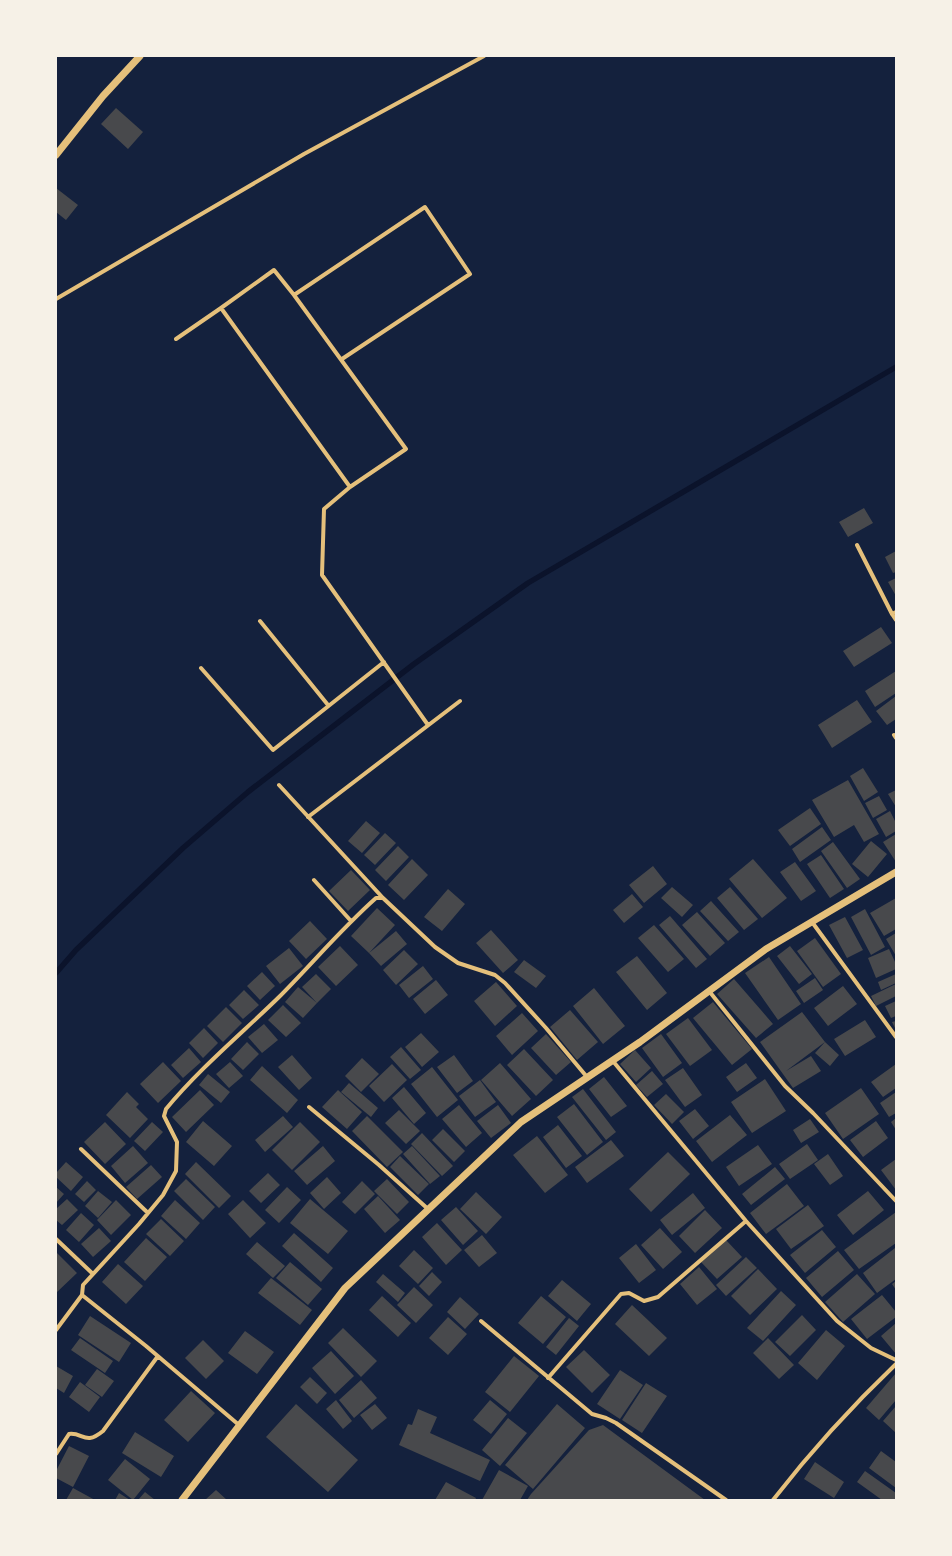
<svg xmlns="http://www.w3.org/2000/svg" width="952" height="1556" font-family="Ubuntu,sans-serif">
<rect width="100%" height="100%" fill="#14213d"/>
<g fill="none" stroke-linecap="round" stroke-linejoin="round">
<!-- stream -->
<path stroke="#0b132b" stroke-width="5.5" d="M56,973L76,950L183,848L248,792L414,664L528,583L896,367"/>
</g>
<!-- building -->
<path fill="#48494c" d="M116,108L143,132L128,149L101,124Z
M56,188L78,205L66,220L56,212Z
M864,508L873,523L848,537L839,522Z
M896,551V572L893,573L885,557Z
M896,578V596L888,582Z
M881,627L892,643L854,667L843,651Z
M896,671V693L875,707L865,691Z
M896,696V719L887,725L876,711Z
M857,700L872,722L832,748L818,725Z
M863,768L878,792L864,801L850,776Z
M848,780L879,834L864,842L854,825L834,837L812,800Z
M896,790V807L888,794Z
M879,796L887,810L873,818L865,803Z
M810,808L821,824L790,846L778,830Z
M890,811L896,823V831L886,837L876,819Z
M366,821L380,833L362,853L348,841Z
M822,827L831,840L800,862L792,849Z
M385,833L396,843L375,865L364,855Z
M896,834V862L883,842Z
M871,841L887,854L868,877L852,864Z
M833,842L860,879L847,888L821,851Z
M398,846L409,857L386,881L375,870Z
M821,855L844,889L830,898L807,864Z
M412,859L428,875L404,900L388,885Z
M753,859L787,898L762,918L729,879Z
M795,862L816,891L801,901L780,872Z
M653,866L667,884L644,903L629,885Z
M351,870L370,890L348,911L329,891Z
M672,887L693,905L682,917L661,898Z
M730,887L758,919L744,930L717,898Z
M448,889L465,904L442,931L424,917Z
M632,894L643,907L624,923L613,910Z
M896,898V929L884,936L870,913Z
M711,901L739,932L728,941L700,911Z
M377,908L395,925L369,953L351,936Z
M865,909L885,947L871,955L851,917Z
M697,912L725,943L710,956L682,925Z
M670,916L707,959L696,968L659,925Z
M845,917L863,950L847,958L829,925Z
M310,921L327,939L306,959L289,941Z
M654,925L684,959L668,972L638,938Z
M491,930L518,960L503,973L476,943Z
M396,931L407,944L381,966L369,953Z
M896,933V956L886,939Z
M815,938L841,974L823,987L797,951Z
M340,946L358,965L336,986L318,967Z
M790,946L812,974L799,984L777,956Z
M289,948L303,966L280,984L266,966Z
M889,949L896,964V969L876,978L868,958Z
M404,950L418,964L396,985L383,970Z
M637,956L667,993L647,1010L616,972Z
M769,957L801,1004L778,1020L745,973Z
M524,960L546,976L536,988L514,972Z
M423,966L433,979L409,998L399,985Z
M262,972L275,986L260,1000L247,986Z
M316,974L331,989L317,1003L302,987Z
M896,974V983L881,990L878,982Z
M815,978L823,990L804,1003L796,991Z
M734,979L773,1024L756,1038L717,994Z
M436,980L448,995L425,1014L413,999Z
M496,982L517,1006L495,1026L474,1001Z
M896,984V996L876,1006L871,996Z
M843,986L857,1004L828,1026L814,1008Z
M298,987L317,1003L303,1018L285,1002Z
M594,988L625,1026L603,1044L573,1006Z
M244,990L259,1005L243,1019L229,1005Z
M896,1001V1016L891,1018L885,1006Z
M713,1002L752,1049L732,1065L693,1018Z
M283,1005L301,1023L286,1037L268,1020Z
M226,1007L242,1023L223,1042L207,1026Z
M570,1010L598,1042L577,1060L550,1027Z
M802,1012L825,1042L786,1071L811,1056L821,1071L793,1088L760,1042Z
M522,1013L538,1031L512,1055L496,1036Z
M688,1018L712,1050L690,1066L666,1034Z
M865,1020L876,1037L845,1056L834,1039Z
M896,1021V1030L892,1022Z
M264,1024L278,1040L262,1053L248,1037Z
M204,1028L218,1043L203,1058L189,1043Z
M421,1033L439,1052L422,1067L405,1047Z
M546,1034L571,1062L556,1075L531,1048Z
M661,1034L682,1063L663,1077L642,1048Z
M247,1042L259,1054L243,1070L231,1059Z
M825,1042L839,1055L830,1066L815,1053Z
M401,1047L421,1070L410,1079L390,1057Z
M189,1048L201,1062L183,1078L171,1065Z
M524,1049L553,1080L536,1096L507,1065Z
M635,1050L651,1068L636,1082L620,1064Z
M292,1055L312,1078L299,1090L278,1067Z
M454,1055L473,1081L457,1093L437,1067Z
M362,1058L379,1074L361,1092L345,1076Z
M163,1062L181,1081L158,1103L140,1084Z
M230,1062L243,1076L229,1088L216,1074Z
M500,1063L531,1099L512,1116L481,1080Z
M746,1063L757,1078L737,1092L726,1077Z
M392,1064L407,1080L384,1102L369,1086Z
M896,1064V1088L883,1097L871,1082Z
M262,1066L298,1100L287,1113L250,1080Z
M432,1067L458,1100L437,1117L411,1084Z
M683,1068L702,1095L685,1107L665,1080Z
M652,1071L663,1084L647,1097L636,1085Z
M208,1074L230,1092L221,1103L199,1085Z
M604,1077L627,1106L611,1117L589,1089Z
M765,1079L786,1111L752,1133L731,1102Z
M480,1080L496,1102L475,1117L459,1096Z
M349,1083L378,1108L371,1117L341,1092Z
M404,1087L426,1113L414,1124L392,1098Z
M861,1088L879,1114L843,1139L825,1113Z
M583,1089L616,1132L606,1140L572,1097Z
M200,1090L214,1105L186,1132L172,1117Z
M338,1090L362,1112L347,1129L322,1107Z
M127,1092L139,1104L136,1107L148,1119L130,1138L106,1115Z
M896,1092V1113L889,1117L880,1103Z
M666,1094L684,1112L672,1124L654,1105Z
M574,1104L603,1142L587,1155L557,1117Z
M459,1105L482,1133L466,1147L442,1119Z
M498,1105L511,1123L491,1138L477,1121Z
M695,1109L709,1126L693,1139L679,1121Z
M399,1110L420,1131L406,1144L385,1123Z
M730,1115L747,1135L712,1162L696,1141Z
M283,1116L293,1127L265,1152L255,1140Z
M367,1116L403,1152L387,1167L352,1131Z
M896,1118V1130L891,1122Z
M810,1119L819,1132L801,1143L793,1130Z
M203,1121L232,1146L214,1166L186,1142Z
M876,1121L888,1138L863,1157L850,1140Z
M105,1122L126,1144L105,1164L84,1142Z
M152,1122L163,1132L145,1151L134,1141Z
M300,1122L320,1142L292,1170L272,1150Z
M558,1125L582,1156L566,1168L543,1137Z
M443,1129L465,1151L454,1162L432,1140Z
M422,1133L453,1166L442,1176L411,1144Z
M537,1136L568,1175L545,1193L513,1155Z
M611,1140L624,1156L587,1183L575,1167Z
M807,1144L818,1160L790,1179L779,1164Z
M758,1145L772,1164L739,1186L726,1167Z
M133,1146L148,1163L125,1183L111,1166Z
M323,1146L335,1161L307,1185L294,1171Z
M412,1146L440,1176L430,1184L403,1154Z
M668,1152L690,1174L651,1212L629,1189Z
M828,1154L843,1176L830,1185L814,1164Z
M400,1156L429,1184L418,1195L390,1167Z
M896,1159V1190L881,1170Z
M66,1162L83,1177L71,1191L56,1177V1173Z
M196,1162L231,1196L219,1208L185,1174Z
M151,1165L162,1177L137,1199L126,1187Z
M775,1167L785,1179L751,1205L742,1194Z
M268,1173L280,1185L261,1203L249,1191Z
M327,1177L341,1193L324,1209L310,1193Z
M186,1179L215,1207L203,1220L174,1191Z
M387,1179L409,1202L397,1214L374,1191Z
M87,1181L96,1190L84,1202L75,1194Z
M362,1181L375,1194L355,1214L342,1202Z
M787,1184L804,1206L766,1234L750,1213Z
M56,1187L64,1194L56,1203Z
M287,1187L301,1200L279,1223L265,1210Z
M98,1191L112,1202L98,1218L85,1206Z
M868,1191L884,1210L853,1235L837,1215Z
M476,1192L502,1217L486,1234L460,1209Z
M693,1193L705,1208L672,1235L660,1220Z
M378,1196L400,1220L385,1233L364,1209Z
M67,1199L78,1210L62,1225L56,1220V1209Z
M310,1199L348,1231L328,1254L290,1223Z
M116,1200L131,1215L111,1235L97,1220Z
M175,1200L200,1223L186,1239L161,1216Z
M243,1200L266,1223L250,1238L228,1214Z
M808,1205L824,1226L791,1249L776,1229Z
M456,1207L478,1231L463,1245L441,1220Z
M705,1210L722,1228L695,1253L679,1236Z
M896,1212V1243L859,1269L844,1250Z
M81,1213L94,1225L79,1242L66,1230Z
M161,1219L184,1241L170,1256L146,1234Z
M437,1223L462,1250L446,1265L422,1237Z
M99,1228L111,1241L93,1257L81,1244Z
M660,1228L682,1252L663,1269L641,1245Z
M822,1230L836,1247L805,1273L790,1255Z
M294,1233L333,1268L321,1282L282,1246Z
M482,1235L497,1253L479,1267L464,1250Z
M146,1238L167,1257L145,1281L124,1262Z
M726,1240L742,1257L717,1279L701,1262Z
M257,1242L285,1266L273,1278L246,1254Z
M636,1244L656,1270L639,1283L619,1258Z
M895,1248L896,1279L877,1293L863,1273Z
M414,1250L433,1268L418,1284L399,1266Z
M838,1251L854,1270L822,1297L806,1278Z
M56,1252L77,1273L56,1293Z
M746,1257L757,1268L726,1296L716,1285Z
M290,1262L322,1289L308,1305L276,1278Z
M118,1264L143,1286L126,1304L102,1282Z
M699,1267L717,1289L697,1305L680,1284Z
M758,1269L777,1289L750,1315L731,1296Z
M432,1272L442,1282L429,1296L419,1286Z
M383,1274L405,1293L398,1302L376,1282Z
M857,1274L875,1294L843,1322L825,1302Z
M271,1278L312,1310L300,1325L258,1293Z
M562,1280L591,1304L577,1321L548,1296Z
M896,1281V1290L892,1284Z
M414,1287L433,1305L416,1323L397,1305Z
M781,1291L796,1305L763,1341L747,1328Z
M882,1295L896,1312V1317L867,1339L851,1319Z
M382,1296L411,1323L398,1337L369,1310Z
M541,1296L566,1317L543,1344L518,1323Z
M460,1297L479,1314L465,1329L447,1312Z
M632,1305L667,1338L649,1356L615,1324Z
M802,1315L816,1330L790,1356L775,1342Z
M90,1316L131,1343L119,1362L78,1335Z
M448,1317L467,1334L448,1355L429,1338Z
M569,1318L579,1326L556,1355L546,1347Z
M896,1323V1354L881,1336Z
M343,1328L377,1361L361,1377L328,1343Z
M826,1330L845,1346L817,1380L798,1363Z
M245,1331L274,1352L257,1374L228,1353Z
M80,1338L113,1361L105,1373L71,1350Z
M768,1338L794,1365L779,1379L753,1353Z
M203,1340L224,1361L206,1379L185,1358Z
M584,1350L610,1375L592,1393L566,1367Z
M331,1351L354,1376L335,1394L312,1368Z
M514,1356L539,1376L510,1412L485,1392Z
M56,1366L73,1376L64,1393L56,1388Z
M97,1369L114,1381L102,1397L85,1385Z
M620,1370L643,1385L620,1419L597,1404Z
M896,1373V1400L879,1420L866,1408Z
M310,1377L327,1393L317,1404L300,1387Z
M361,1380L377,1398L354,1418L339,1400Z
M80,1382L100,1397L89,1412L69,1397Z
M646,1383L667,1396L642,1433L622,1420Z
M191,1391L215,1413L188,1442L164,1420Z
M336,1400L352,1421L343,1429L326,1409Z
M490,1400L507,1414L491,1434L473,1420Z
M296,1404L358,1460L328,1492L266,1437Z
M375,1404L387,1418L372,1430L360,1415Z
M557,1404L585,1428L533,1489L505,1465Z
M896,1406V1433L883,1421Z
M418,1409L437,1417L430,1433L490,1460L480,1481L399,1445L408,1424L412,1425Z
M508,1418L527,1433L500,1466L482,1450Z
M603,1425L705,1500H527L531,1494L589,1430Z
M135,1432L174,1456L161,1477L122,1453Z
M69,1446L89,1456L73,1487L56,1478V1471Z
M881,1451L896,1462V1488L869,1468Z
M125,1459L150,1479L133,1500L108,1480Z
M815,1462L844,1482L834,1498L804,1479Z
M499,1470L528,1486L520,1500H482Z
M865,1471L896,1493V1500H882L857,1482Z
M446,1482L476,1498L475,1500H435Z
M73,1488L95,1500H66Z
M216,1490L227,1500H205Z
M145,1492L155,1500H138Z
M119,1493L130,1500H115Z"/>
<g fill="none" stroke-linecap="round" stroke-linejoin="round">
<!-- minor -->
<path stroke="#e5c07b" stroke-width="4" d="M56,299L304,154L484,56
M221,308L274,270L294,295
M176,339L221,308L350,487
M342,359L470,274L425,207L294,295L406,449L350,487L324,509L322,575L428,725
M857,545L892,614L896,612
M892,614L896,620
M260,621L328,705
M201,668L273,750L384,662
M894,735L896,738
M279,785L383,898
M308,817L460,701
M314,880L351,921
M812,922L896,1037
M709,991L785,1086L813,1113L896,1201
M612,1060L746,1221L837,1321L871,1348L896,1360
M309,1107L379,1165L428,1209
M81,1149L148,1213
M56,1239L93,1274
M481,1321L592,1414L606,1418L616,1423L726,1500
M56,1330L82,1295
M548,1378L621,1294L629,1293L644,1301L658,1297L746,1221
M239,1425L146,1346L82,1295L83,1285L139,1224L163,1195L176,1171L177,1142L164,1116L166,1109C199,1069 241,1034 278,998C311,965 341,929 376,898H383L435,947L458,963L495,975L505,983L546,1028L587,1077
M56,1454L69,1434C83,1432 85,1446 103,1431L158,1356
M773,1500C811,1451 851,1407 896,1364"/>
<!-- tertiary -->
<path stroke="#e5c07b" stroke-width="7" d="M56,155L103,96L140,56
M182,1500L345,1288L521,1122L640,1042L766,949L896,872"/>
</g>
<!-- border -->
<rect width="952" height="1556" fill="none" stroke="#f6f1e7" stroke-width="114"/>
</svg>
